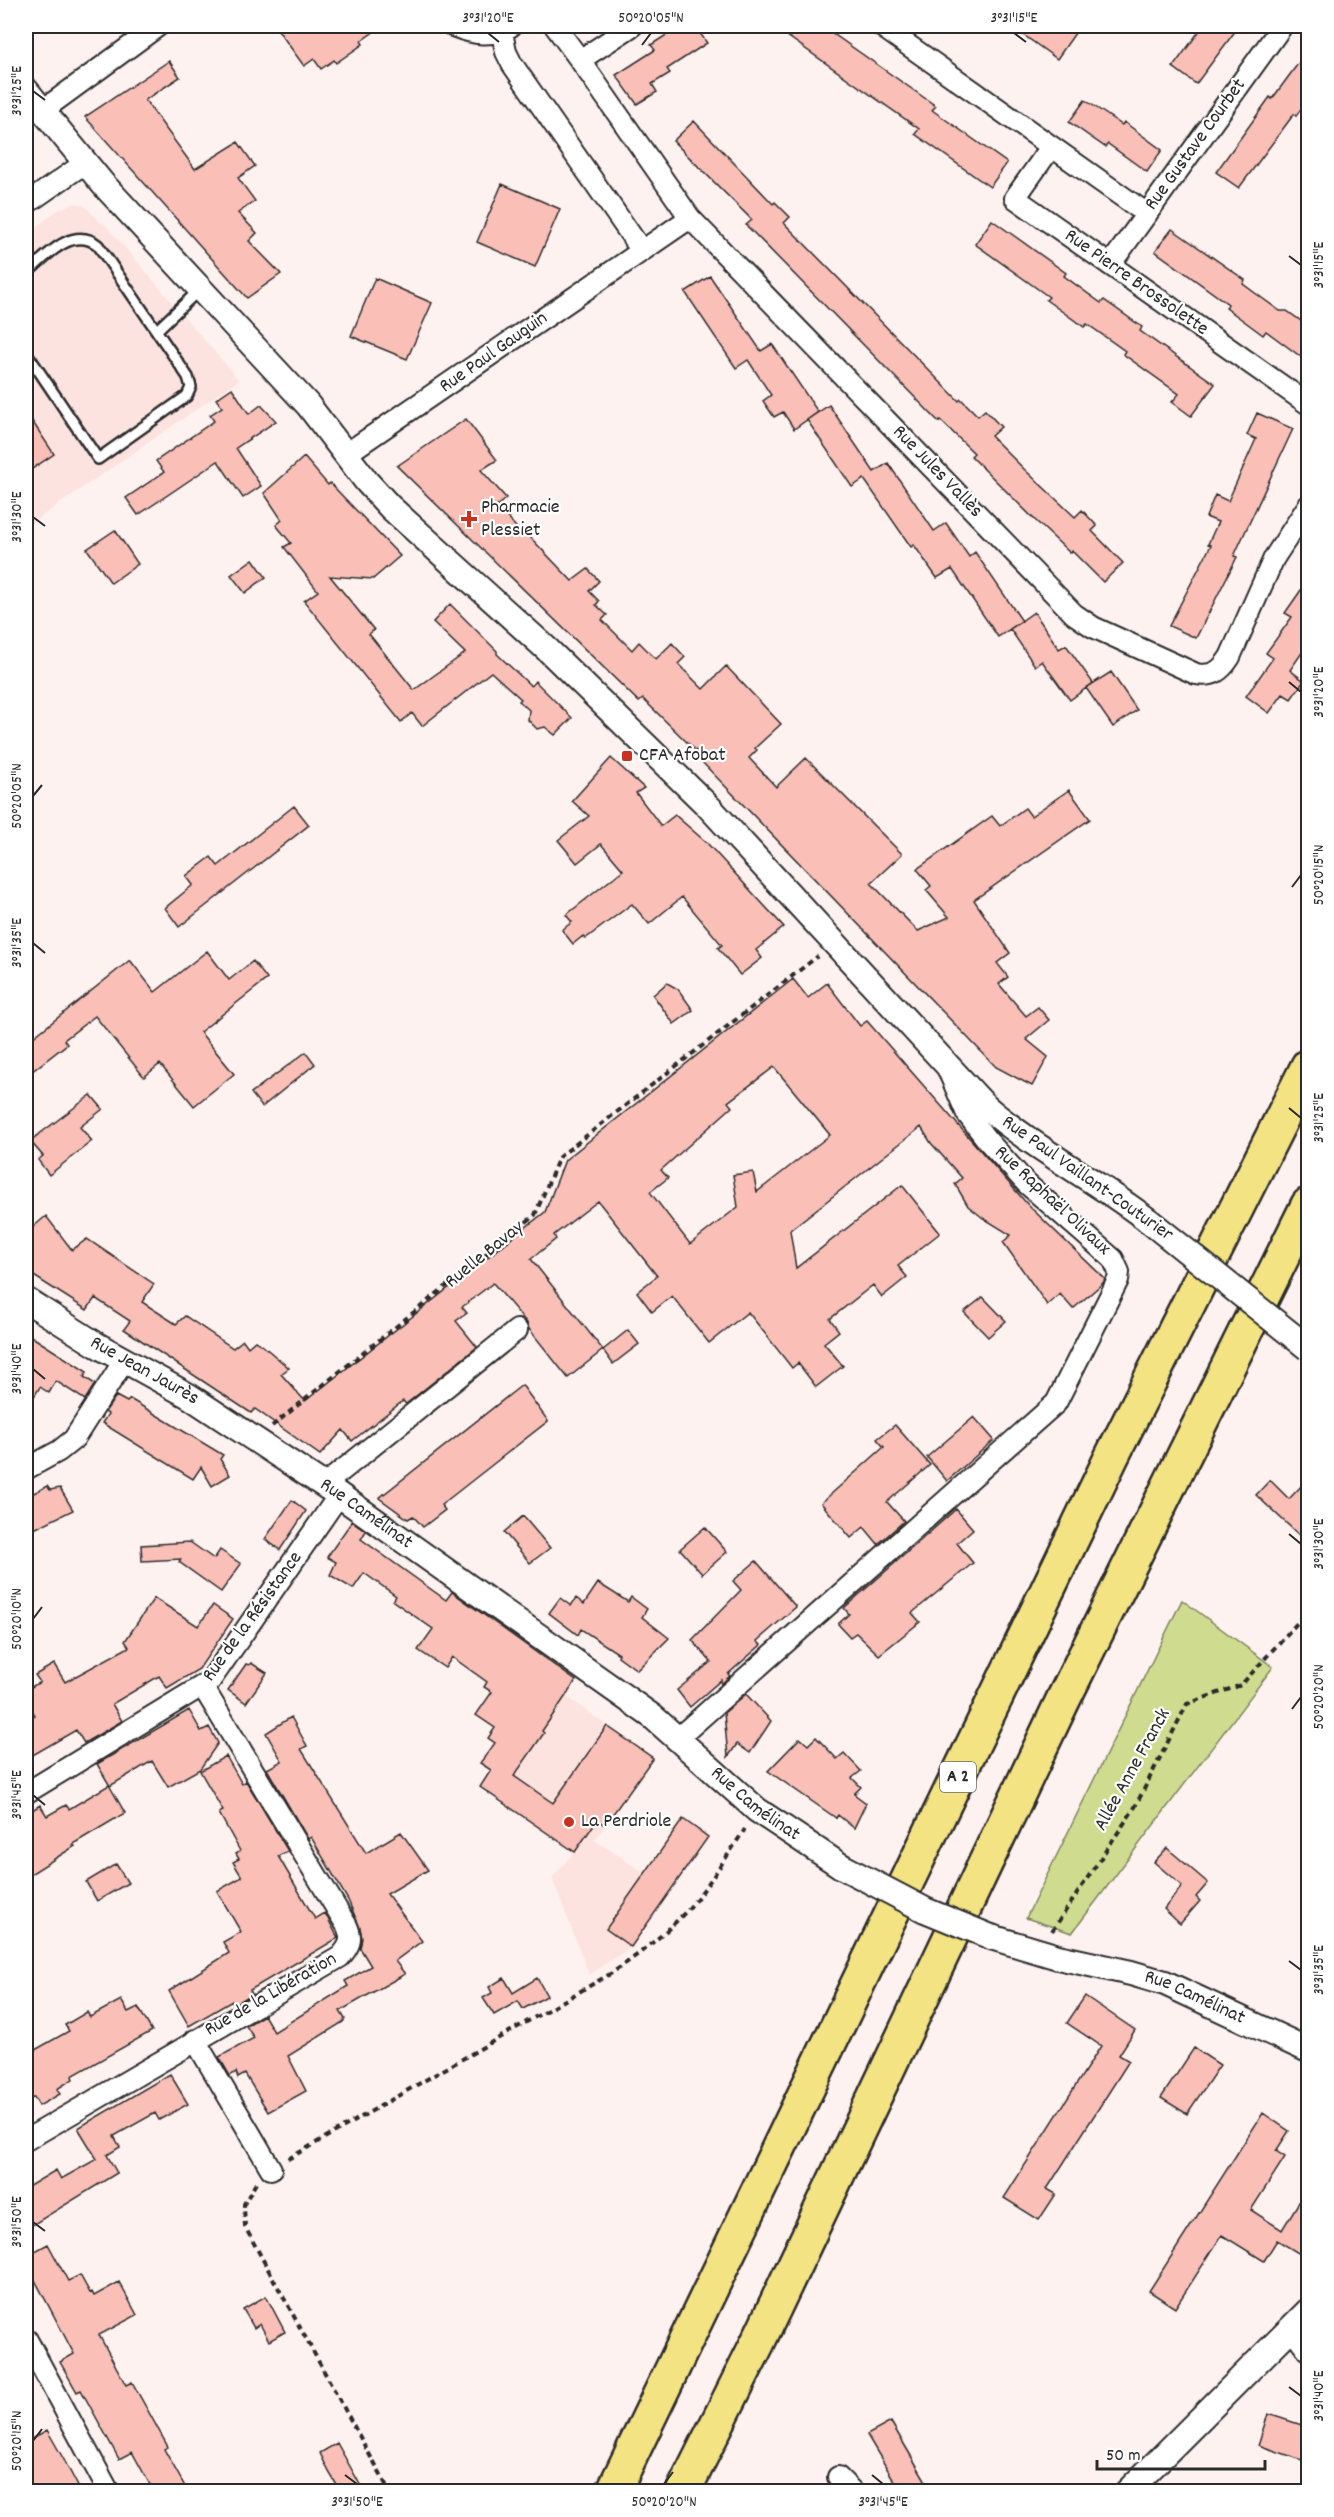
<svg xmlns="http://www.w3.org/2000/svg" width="1334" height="2517" font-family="Dekko,sans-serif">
<rect width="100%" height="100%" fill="#fef2f0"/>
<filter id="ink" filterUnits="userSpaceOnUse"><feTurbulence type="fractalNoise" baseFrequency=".0167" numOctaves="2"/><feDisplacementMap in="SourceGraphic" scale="12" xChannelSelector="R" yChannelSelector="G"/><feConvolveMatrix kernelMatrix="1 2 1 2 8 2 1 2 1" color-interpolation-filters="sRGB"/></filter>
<g filter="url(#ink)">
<!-- built -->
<path fill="#fde3df" d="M76,203L84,205L101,223L103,222L239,380L26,527V235L59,209Z
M552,1664L576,1681L566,1696L653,1758L595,1840L645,1873L683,1819L708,1837L631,1947L589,1975L552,1878L574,1852L480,1787L491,1771L481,1763Z"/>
<!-- green -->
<path fill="#cfdc90" stroke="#7d845e" stroke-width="1.5" d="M1182,1600L1273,1667L1072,1933L1026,1918Z"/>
<!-- building -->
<path fill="#fabfb6" stroke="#2b2b2b" stroke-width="1.5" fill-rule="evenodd" d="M275,26H382L361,41L363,44L336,63L334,60L321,69L314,59L304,66Z
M680,26H695L707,43L667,69L670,73L652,84L657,92L637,104L616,75L655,50L651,45Z
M773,26H822L936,106L932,110L1007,163L990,187L915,134L919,129Z
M1011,26H1080L1057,59Z
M1203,26H1239L1196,84L1173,67Z
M1308,50V99L1296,116L1294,114L1239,188L1216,172L1270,97L1272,99Z
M169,61L180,77L145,100L195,169L238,142L255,166L238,178L255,201L238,213L257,233L249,241L281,274L247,298L85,117Z
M1085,100L1122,125L1124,122L1162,150L1147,172L1108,144L1105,147L1069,122Z
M694,121L773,204L775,202L790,217L784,223L959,401L961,399L978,416L985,410L1001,427L991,436L1024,469L1075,517L1082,510L1097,526L1092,531L1123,563L1103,582L1072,551L1070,553L1037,522L971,456L974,453L940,420L939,422L746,225L752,220L673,141Z
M502,184L560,209L535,267L477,242Z
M992,220L1066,273L1064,276L1101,303L1104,300L1142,327L1140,331L1215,384L1191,416L1172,402L1179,394L1123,354L1125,351L1087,324L1084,327L1046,300L1049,297L975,244Z
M1172,229L1245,280L1243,284L1262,298L1280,311H1287L1308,326V362L1266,331L1263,335L1244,321L1226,308L1228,304L1155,251Z
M710,276L761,351L772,344L818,412L794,429L783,412L774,417L763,401L771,395L748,360L736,368L685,292Z
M375,278L432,303L407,359L351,336Z
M232,388L249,414L261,405L276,421L236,448L261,486L243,498L218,461L138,515L126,498L164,472L156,461L214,421L210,415L222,407L216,399Z
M829,405L874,472L888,463L934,531L946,523L969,557L975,552L1022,621L998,637L952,569L937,578L914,545L911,547L864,479L852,487L807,420Z
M26,412L54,454L26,473Z
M1257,413L1293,429L1234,556L1237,557L1196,638L1169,626L1211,545L1208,544L1218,522L1206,517L1215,495L1228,501L1256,439L1247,435Z
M466,419L497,460L481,470L506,498L497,506L524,536L527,534L572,581L588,569L599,581L589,591L599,601L596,605L607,615L602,620L632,650L639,642L656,659L672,643L685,657L678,664L703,689L726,666L781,724L755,748L757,750L749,758L776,787L806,758L902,854L871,883L918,931L949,917L926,890L931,886L917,869L992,816L1000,826L1025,808L1031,816L1069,790L1090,819L974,900L1010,953L997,963L1008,977L999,984L1026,1016L1038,1007L1049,1020L1026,1039L1048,1057L1032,1086L996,1067L699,759L701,756L643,699L639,702L397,466Z
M304,457L328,485L330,483L400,556L373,579L330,576L374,630L369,634L414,690L465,653L433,622L450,604L497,651V654L531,686L535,681L572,718L555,735L545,727L537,729L528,720L529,710L519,701L521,699L491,672L422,726L412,713L401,722L304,601L318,591L284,547L291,543L276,525L282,520L264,493Z
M115,530L138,564L111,583L87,549Z
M253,559L266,577L245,593L231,575Z
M1308,580V644L1290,670L1304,681L1291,699L1283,694L1269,713L1246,696L1273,658L1266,653L1292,617L1285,613Z
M1034,612L1059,649L1066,645L1093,683L1070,700L1042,661L1035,666L1010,629Z
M1111,672L1137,710L1113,727L1086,688Z
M611,758L644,788L636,793L661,826L675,815L707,843L784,927L756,950L762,958L740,975L718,948L722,945L682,897L649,924L632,904L585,939L583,936L573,944L562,930L572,922L566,915L623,870L601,844L577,863L558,840L589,816L572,801Z
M294,806L309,825L179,927L165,908L193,885L186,876L211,857L218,866Z
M207,951L229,980L253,961L267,979L200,1032L234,1074L194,1106L160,1064L144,1077L95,1016L64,1040L67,1044L26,1076V1043L130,960L155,992Z
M793,979L808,998L827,983L860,1026L867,1021L1029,1206L1105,1279L1103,1283L1073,1309L1060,1294L1047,1305L1003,1242L1011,1235L983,1218L968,1206L955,1184L962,1178L931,1143L921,1127L790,1230L796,1268L902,1185L940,1233L898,1266L907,1277L882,1297L873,1285L830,1319L839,1331L824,1343L843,1366L816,1387L798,1363L792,1368L748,1312L709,1343L672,1296L652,1312L637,1292L657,1276L598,1201L554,1235L556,1239L531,1259L603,1350L628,1330L639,1344L613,1364L603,1350L568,1378L529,1329L527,1323L493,1283L462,1307L467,1313L456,1321L477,1347L406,1404L403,1401L352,1441L343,1430L320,1455L255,1409L251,1413L124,1329L130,1321L95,1298L87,1310L26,1271V1233L46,1216L72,1250L87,1239L154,1284L142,1302L176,1324L185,1316L233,1348L243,1340L248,1347L255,1341L262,1345L289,1368L281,1374L305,1401L545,1212L565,1160ZM774,1067L830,1135L757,1192L753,1172L733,1175L738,1207L690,1244L650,1192L668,1178L661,1170L732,1107L728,1102Z
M667,983L678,989L693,1010L674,1024L653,995Z
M306,1052L315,1064L262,1107L251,1093Z
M91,1095L103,1109L80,1127L92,1141L49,1175L38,1160L43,1156L30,1141Z
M983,1297L1006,1321L988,1337L964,1312Z
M26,1333L87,1372L84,1377L95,1384L85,1400L56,1381L49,1393L40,1387L26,1409Z
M522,1385L548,1421L441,1505L445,1510L423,1527L413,1516L408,1519L379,1498Z
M116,1396L127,1402L130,1399L223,1455L220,1459L230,1475L212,1486L201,1467L193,1479L102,1423L108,1414L105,1412Z
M974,1417L994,1440L947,1481L927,1457Z
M895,1425L930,1465L887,1502L904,1521L878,1544L864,1527L851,1538L821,1503L884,1447L877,1439Z
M1308,1479V1525L1299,1535L1256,1495L1270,1480L1289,1499Z
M47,1486L50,1490L60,1488L73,1510L26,1533V1497Z
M292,1500L306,1511L280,1550L265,1539Z
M956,1509L973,1529L957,1543L973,1563L912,1613L920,1622L879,1655L856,1633L850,1637L838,1624L849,1614L844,1608Z
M523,1516L550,1548L530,1563L504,1532Z
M352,1521L366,1531L361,1539L446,1600L452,1592L576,1681L542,1731L544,1733L514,1776L553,1803L607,1726L653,1758L605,1825L597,1820L575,1852L480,1787L491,1770L480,1763L495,1743L488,1738L495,1728L476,1715L492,1692L484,1687L487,1682L452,1657L445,1668L418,1650L433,1629L393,1601L396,1596L364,1573L353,1589L330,1575L336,1562L327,1557Z
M705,1527L727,1552L702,1574L680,1549Z
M190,1542L214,1559L220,1550L241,1564L221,1592L179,1562L181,1559L142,1561L141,1545Z
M756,1561L796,1607L757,1641L761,1645L728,1674L730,1676L721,1684V1680L690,1707L677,1690L711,1662L692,1640L741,1590L733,1581Z
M598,1583L628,1602L631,1597L647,1609L642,1617L669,1638L637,1670L618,1656L619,1654L581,1629L578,1635L549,1613L560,1598L571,1606L576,1598L584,1604Z
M154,1598L198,1626L213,1605L233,1619L199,1669L167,1688L159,1676L112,1704L122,1721L84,1743L76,1730L26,1759V1720L35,1715L26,1701V1690L40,1682L35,1675L54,1664L65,1682L129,1647L125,1641Z
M251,1663L267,1673L246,1703L228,1690L246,1664L249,1665Z
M746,1694L771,1721L750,1753L737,1744L728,1757L724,1713Z
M189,1710L201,1731L209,1727L218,1743L200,1769L168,1787L152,1761L110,1786L97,1764Z
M291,1717L307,1746L301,1749L366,1853L401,1832L428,1870L387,1894L422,1941L395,1961L405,1974L340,2011L345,2019L343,2022L288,2056L306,2091L268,2112L245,2074L238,2078L236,2072L230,2076L219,2057L254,2038L246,2026L264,2015L274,2032L348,1986L345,1981L371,1966L360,1948L362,1938L360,1928L348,1900L311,1837L308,1839L267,1769L282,1761L266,1733Z
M816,1737L837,1759L844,1753L861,1771L852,1778L861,1787L854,1794L866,1803L854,1828L838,1815L836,1818L768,1771L800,1738L808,1745Z
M226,1756L242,1784L246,1781L288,1851L278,1856L315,1919L325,1913L338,1938L250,1990L252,1994L234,2005L232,2001L189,2026L169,1991L229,1953L223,1942L241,1932L217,1891L242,1877L233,1862L239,1859L236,1854L240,1851L219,1813L223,1811L200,1771Z
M109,1785L125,1813L73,1844L75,1846L26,1877V1814L40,1805L47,1816L66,1805L69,1809Z
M683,1819L708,1837L631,1947L606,1929Z
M1167,1848L1208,1883L1196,1897L1200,1901L1180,1924L1164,1909L1182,1886L1154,1862Z
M116,1864L128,1883L97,1901L86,1882Z
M504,1978L513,1993L537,1978L547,1996L523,2009L518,2001L494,2015L483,1998L492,1993L489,1987Z
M1085,1996L1135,2030L1119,2055L1129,2061L1047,2189L1056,2194L1039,2220L1004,2198L1101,2046L1067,2023Z
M121,2000L128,2012L138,2007L152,2031L72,2076L73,2079L57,2089L60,2094L39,2106L34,2097L26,2102V2055L69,2031L65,2025L87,2012L90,2017Z
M1194,2048L1220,2065L1187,2114L1161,2098Z
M170,2074L188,2104L159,2120L155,2113L114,2136L120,2147L107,2155L117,2173L26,2229V2188L56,2170L61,2179L97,2159L78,2128Z
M1263,2113L1289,2131L1276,2151L1285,2157L1251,2210L1282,2230L1308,2187V2259L1277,2240L1264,2261L1222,2235L1175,2308L1149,2291Z
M48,2244L68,2281L80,2275L90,2293L92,2292L94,2296L119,2282L137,2315L99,2335L126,2385L132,2382L168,2447L164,2449L188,2492H154L132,2452L119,2459L81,2390L77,2392L60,2362L74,2354L26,2263V2256Z
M266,2296L285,2332L269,2341L260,2324L254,2328L243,2309Z
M1268,2414L1308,2427V2438L1302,2460L1258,2445Z
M891,2422L924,2478L932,2492H901L867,2435Z
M47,2430L63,2458L81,2492H26V2442Z
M337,2443L357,2479L364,2492H341L329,2472L320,2453Z"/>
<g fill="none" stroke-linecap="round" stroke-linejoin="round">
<defs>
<path id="service" d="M26,274C45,257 72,225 98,245L188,377L191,387L187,396L98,459L26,352
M157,330L199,290"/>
<path id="minor" d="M453,26C473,34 492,38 511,26
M555,26L580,60L632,26
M881,26L1147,214
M502,32L506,52L512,64L642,251
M580,60L690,218L1074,614L1093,627L1196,674C1213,677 1221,671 1230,657L1274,558L1308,506
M43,110L158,26
M1051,147L1015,198L1308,404
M26,204L85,163
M1110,265L1282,26
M346,454L690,218
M26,1469L59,1451L74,1439L124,1361
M324,1485L517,1330
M678,1738L1056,1403L1118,1280L1119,1272L1113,1259L1027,1184L987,1140L967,1114L948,1070
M26,1793L210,1681L339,1495
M195,2040L271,2169
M26,2140L340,1957C350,1946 353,1939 347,1926L203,1687
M1291,2328L1308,2350
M26,2338L109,2492
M838,2477L853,2492"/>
<g id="tertiary">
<path d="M26,90L103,184L308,405L367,482L390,507L549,651L709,807L985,1106C1036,1150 1096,1180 1149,1221"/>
<path id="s1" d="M26,1300L97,1345L189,1396L339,1495L653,1717L757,1810L841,1866"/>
<path id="s2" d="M991,1937L1058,1957L1131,1973L1165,1983L1308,2050"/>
<path d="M1127,2492L1308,2311"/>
</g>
<path id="motorway" d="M613,2492L1112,1456L1308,1066
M683,2492L758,2342L1062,1702L1308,1205"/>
</defs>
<!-- service casing -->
<use href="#service" stroke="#2b2b2b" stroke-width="14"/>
<!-- minor casing -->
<use href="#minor" stroke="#2b2b2b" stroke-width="24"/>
<!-- tertiary casing -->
<use href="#tertiary" stroke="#2b2b2b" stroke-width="28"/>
<!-- motorway casing -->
<use href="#motorway" stroke="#2b2b2b" stroke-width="38"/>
<!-- path -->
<path stroke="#2b2b2b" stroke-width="4" stroke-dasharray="6 4.5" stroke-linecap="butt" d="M272,1426L535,1215L559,1157L818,956
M1052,1931L1135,1807L1187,1704L1241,1685L1308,1611
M288,2159L612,1973C639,1954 667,1933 689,1908C710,1883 727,1856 745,1829
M256,2183L244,2204L245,2227L390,2492"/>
<!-- service -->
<use href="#service" stroke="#fff" stroke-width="9"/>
<!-- minor -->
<use href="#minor" stroke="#fff" stroke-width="20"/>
<!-- tertiary -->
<use href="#tertiary" stroke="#fff" stroke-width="24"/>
<!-- motorway -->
<use href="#motorway" stroke="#f4e382" stroke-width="33"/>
<defs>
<path id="tertiary-bridge" d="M1149,1221L1308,1348
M841,1866L925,1910L991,1937"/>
</defs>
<!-- tertiary-bridge casing -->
<use href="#tertiary-bridge" stroke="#2b2b2b" stroke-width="28" stroke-linecap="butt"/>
<!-- tertiary-bridge -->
<use href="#tertiary-bridge" stroke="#fff" stroke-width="24"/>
</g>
</g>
<!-- ticks -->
<path fill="none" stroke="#2b2b2b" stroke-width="2" d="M488,33L499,42M1014,33L1026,42M642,45L651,33M33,91L45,100M1289,256L1301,265M33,517L45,526M1289,682L1301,692M33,796L42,785M1292,887L1301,875M33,943L45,953M1289,1108L1301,1118M33,1369L45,1379M1289,1534L1301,1544M33,1619L42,1607M1292,1709L1301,1697M33,1795L45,1805M1289,1961L1301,1970M33,2222L45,2231M1289,2387L1301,2396M33,2441L42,2429M345,2475L357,2484M872,2475L883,2484M664,2484L673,2472"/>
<!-- markers -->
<g fill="#c8321e" stroke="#fff" stroke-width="2">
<path d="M466 510h6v6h6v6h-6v6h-6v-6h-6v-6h6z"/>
<rect x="621" y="750" width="12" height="12" rx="3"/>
<circle cx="569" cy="1822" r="6"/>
</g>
<g text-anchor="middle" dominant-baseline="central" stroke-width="4.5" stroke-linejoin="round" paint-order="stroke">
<!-- shield labels -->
<rect fill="#fff" stroke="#6b6b6b" stroke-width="1.5" x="940" y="1762" width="36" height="30" rx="4.5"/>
<g font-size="18" font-weight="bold" fill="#2b2b2b">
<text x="958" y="1777">A 2</text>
</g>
<!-- street labels -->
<g font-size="20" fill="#2b2b2b" stroke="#fff">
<text transform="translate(1196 145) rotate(-54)">Rue Gustave Courbet</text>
<text transform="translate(1136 283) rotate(35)">Rue Pierre Brossolette</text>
<text transform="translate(494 353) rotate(-35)">Rue Paul Gauguin</text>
<text transform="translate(937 472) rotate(46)">Rue Jules Vallès</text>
<text transform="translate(1087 1179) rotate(35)">Rue Paul Vaillant-Couturier</text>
<text transform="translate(1052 1201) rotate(43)">Rue Raphaël Olivaux</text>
<text transform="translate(485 1255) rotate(-39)">Ruelle Bavay</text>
<text stroke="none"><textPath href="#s1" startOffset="138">Rue Jean Jaurès</textPath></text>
<text stroke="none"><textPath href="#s1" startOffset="402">Rue Camélinat</textPath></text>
<text transform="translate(253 1617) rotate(-54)">Rue de la Résistance</text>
<text transform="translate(1133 1770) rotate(-61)">Allée Anne Franck</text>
<text stroke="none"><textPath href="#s1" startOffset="888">Rue Camélinat</textPath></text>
<text transform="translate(271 1995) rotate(-30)">Rue de la Libération</text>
<text stroke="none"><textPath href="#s2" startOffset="213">Rue Camélinat</textPath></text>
</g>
<!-- poi labels -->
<g font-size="20" fill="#2b2b2b" stroke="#fff" text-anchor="start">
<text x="481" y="508">Pharmacie<tspan x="481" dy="23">Plessiet</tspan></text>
<text x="639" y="756">CFA Afobat</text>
<text x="581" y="1822">La Perdriole</text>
</g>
</g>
<!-- margin -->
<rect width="1334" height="2517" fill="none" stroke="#fff" stroke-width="66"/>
<!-- scale -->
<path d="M1097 2460v9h168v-9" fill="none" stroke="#2b2b2b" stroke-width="3"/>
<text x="1106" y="2460" font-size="18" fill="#2b2b2b" stroke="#ffffff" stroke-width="4.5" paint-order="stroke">50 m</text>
<rect x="33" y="33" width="1268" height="2451" fill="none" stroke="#2b2b2b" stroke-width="2"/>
<g font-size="15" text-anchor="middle" fill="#2b2b2b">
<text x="488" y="22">3°31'20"E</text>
<text x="651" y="22">50°20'05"N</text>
<text x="1014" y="22">3°31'15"E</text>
<text transform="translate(16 91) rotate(-90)" y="5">3°31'25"E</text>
<text transform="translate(1318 265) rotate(-90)" y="5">3°31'15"E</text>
<text transform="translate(16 517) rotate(-90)" y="5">3°31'30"E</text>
<text transform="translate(1318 692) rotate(-90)" y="5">3°31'20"E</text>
<text transform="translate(16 796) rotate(-90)" y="5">50°20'05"N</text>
<text transform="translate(1318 875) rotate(-90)" y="5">50°20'15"N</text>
<text transform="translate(16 943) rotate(-90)" y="5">3°31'35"E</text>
<text transform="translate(1318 1118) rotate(-90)" y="5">3°31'25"E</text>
<text transform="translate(16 1369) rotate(-90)" y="5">3°31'40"E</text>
<text transform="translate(1318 1544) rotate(-90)" y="5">3°31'30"E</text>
<text transform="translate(16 1619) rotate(-90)" y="5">50°20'10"N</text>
<text transform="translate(1318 1697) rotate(-90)" y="5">50°20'20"N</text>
<text transform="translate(16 1795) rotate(-90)" y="5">3°31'45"E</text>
<text transform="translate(1318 1970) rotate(-90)" y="5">3°31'35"E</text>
<text transform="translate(16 2222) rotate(-90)" y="5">3°31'50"E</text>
<text transform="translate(1318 2396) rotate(-90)" y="5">3°31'40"E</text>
<text transform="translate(16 2441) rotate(-90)" y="5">50°20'15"N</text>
<text x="357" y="2506">3°31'50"E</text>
<text x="664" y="2506">50°20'20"N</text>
<text x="883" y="2506">3°31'45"E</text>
</g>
</svg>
